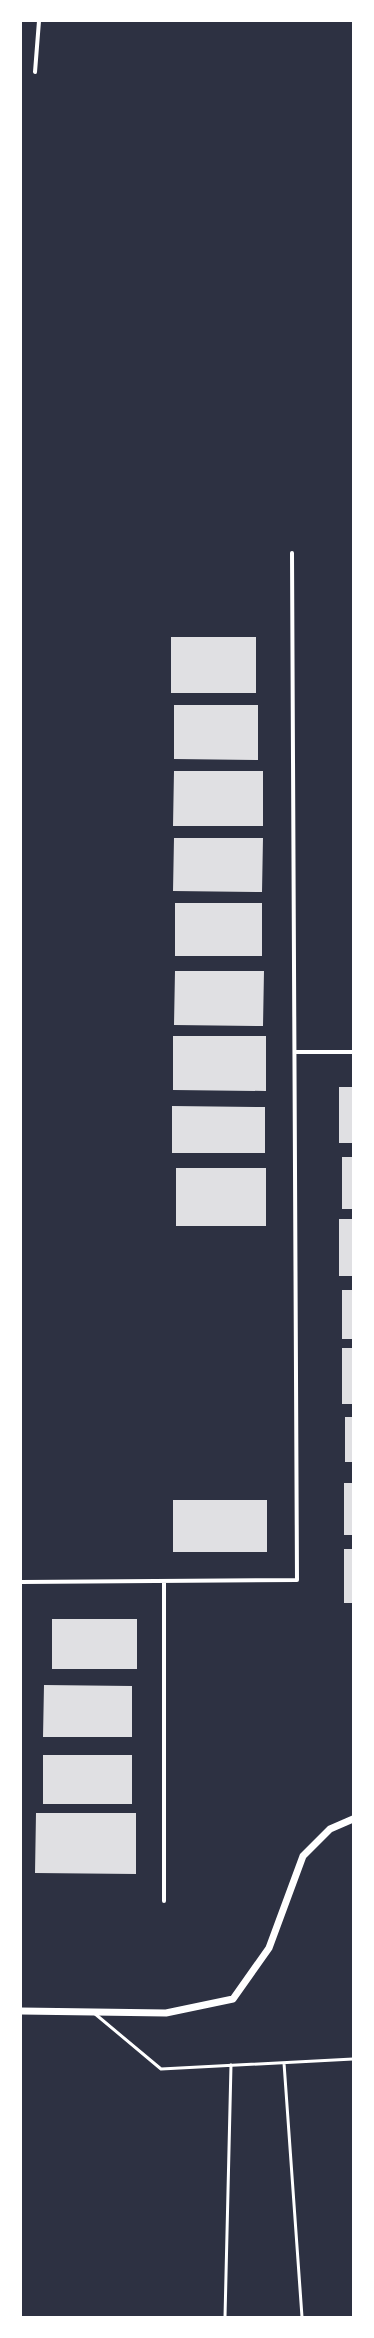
<svg xmlns="http://www.w3.org/2000/svg" width="374" height="2338" font-family="'Exo 2',sans-serif">
<rect width="100%" height="100%" fill="#2d3142"/>
<!-- building -->
<path fill="#e0e0e3" d="M171,637H256V693H171Z
M174,705H258V760L174,759Z
M174,771H263V826H173Z
M174,838H263L262,892L173,891Z
M175,903H262V956H175Z
M175,971H264L263,1026L174,1025Z
M173,1036H266V1091L173,1090Z
M339,1087H353V1143H339Z
M172,1106L265,1107V1153H172Z
M342,1157H353V1209H342Z
M176,1168H266V1226H176Z
M339,1219H353V1276H339Z
M342,1290H353V1339H342Z
M342,1348H353V1404H342Z
M345,1417H353V1462H345Z
M344,1483H353V1535H344Z
M173,1500H267V1552H173Z
M344,1549H353V1603H344Z
M52,1619H137V1669H52Z
M44,1685L132,1686V1737H43Z
M43,1755H132V1804H43Z
M36,1813H136V1874L35,1873Z"/>
<g fill="none" stroke-linecap="round" stroke-linejoin="round">
<!-- service -->
<path stroke="#fff" stroke-width="3" d="M94,2013L161,2069L353,2059
M284,2063L302,2317
M225,2317L231,2065"/>
<!-- minor -->
<path stroke="#fff" stroke-width="4" d="M35,72L39,21
M295,1052H353
M164,1581V1901
M21,1582L297,1580L292,553"/>
<!-- tertiary -->
<path stroke="#fff" stroke-width="7" d="M21,2011L166,2013L233,1999L269,1948L303,1856L330,1829L353,1819"/>
</g>
<!-- border -->
<rect width="374" height="2338" fill="none" stroke="#ffffff" stroke-width="44"/>
</svg>
